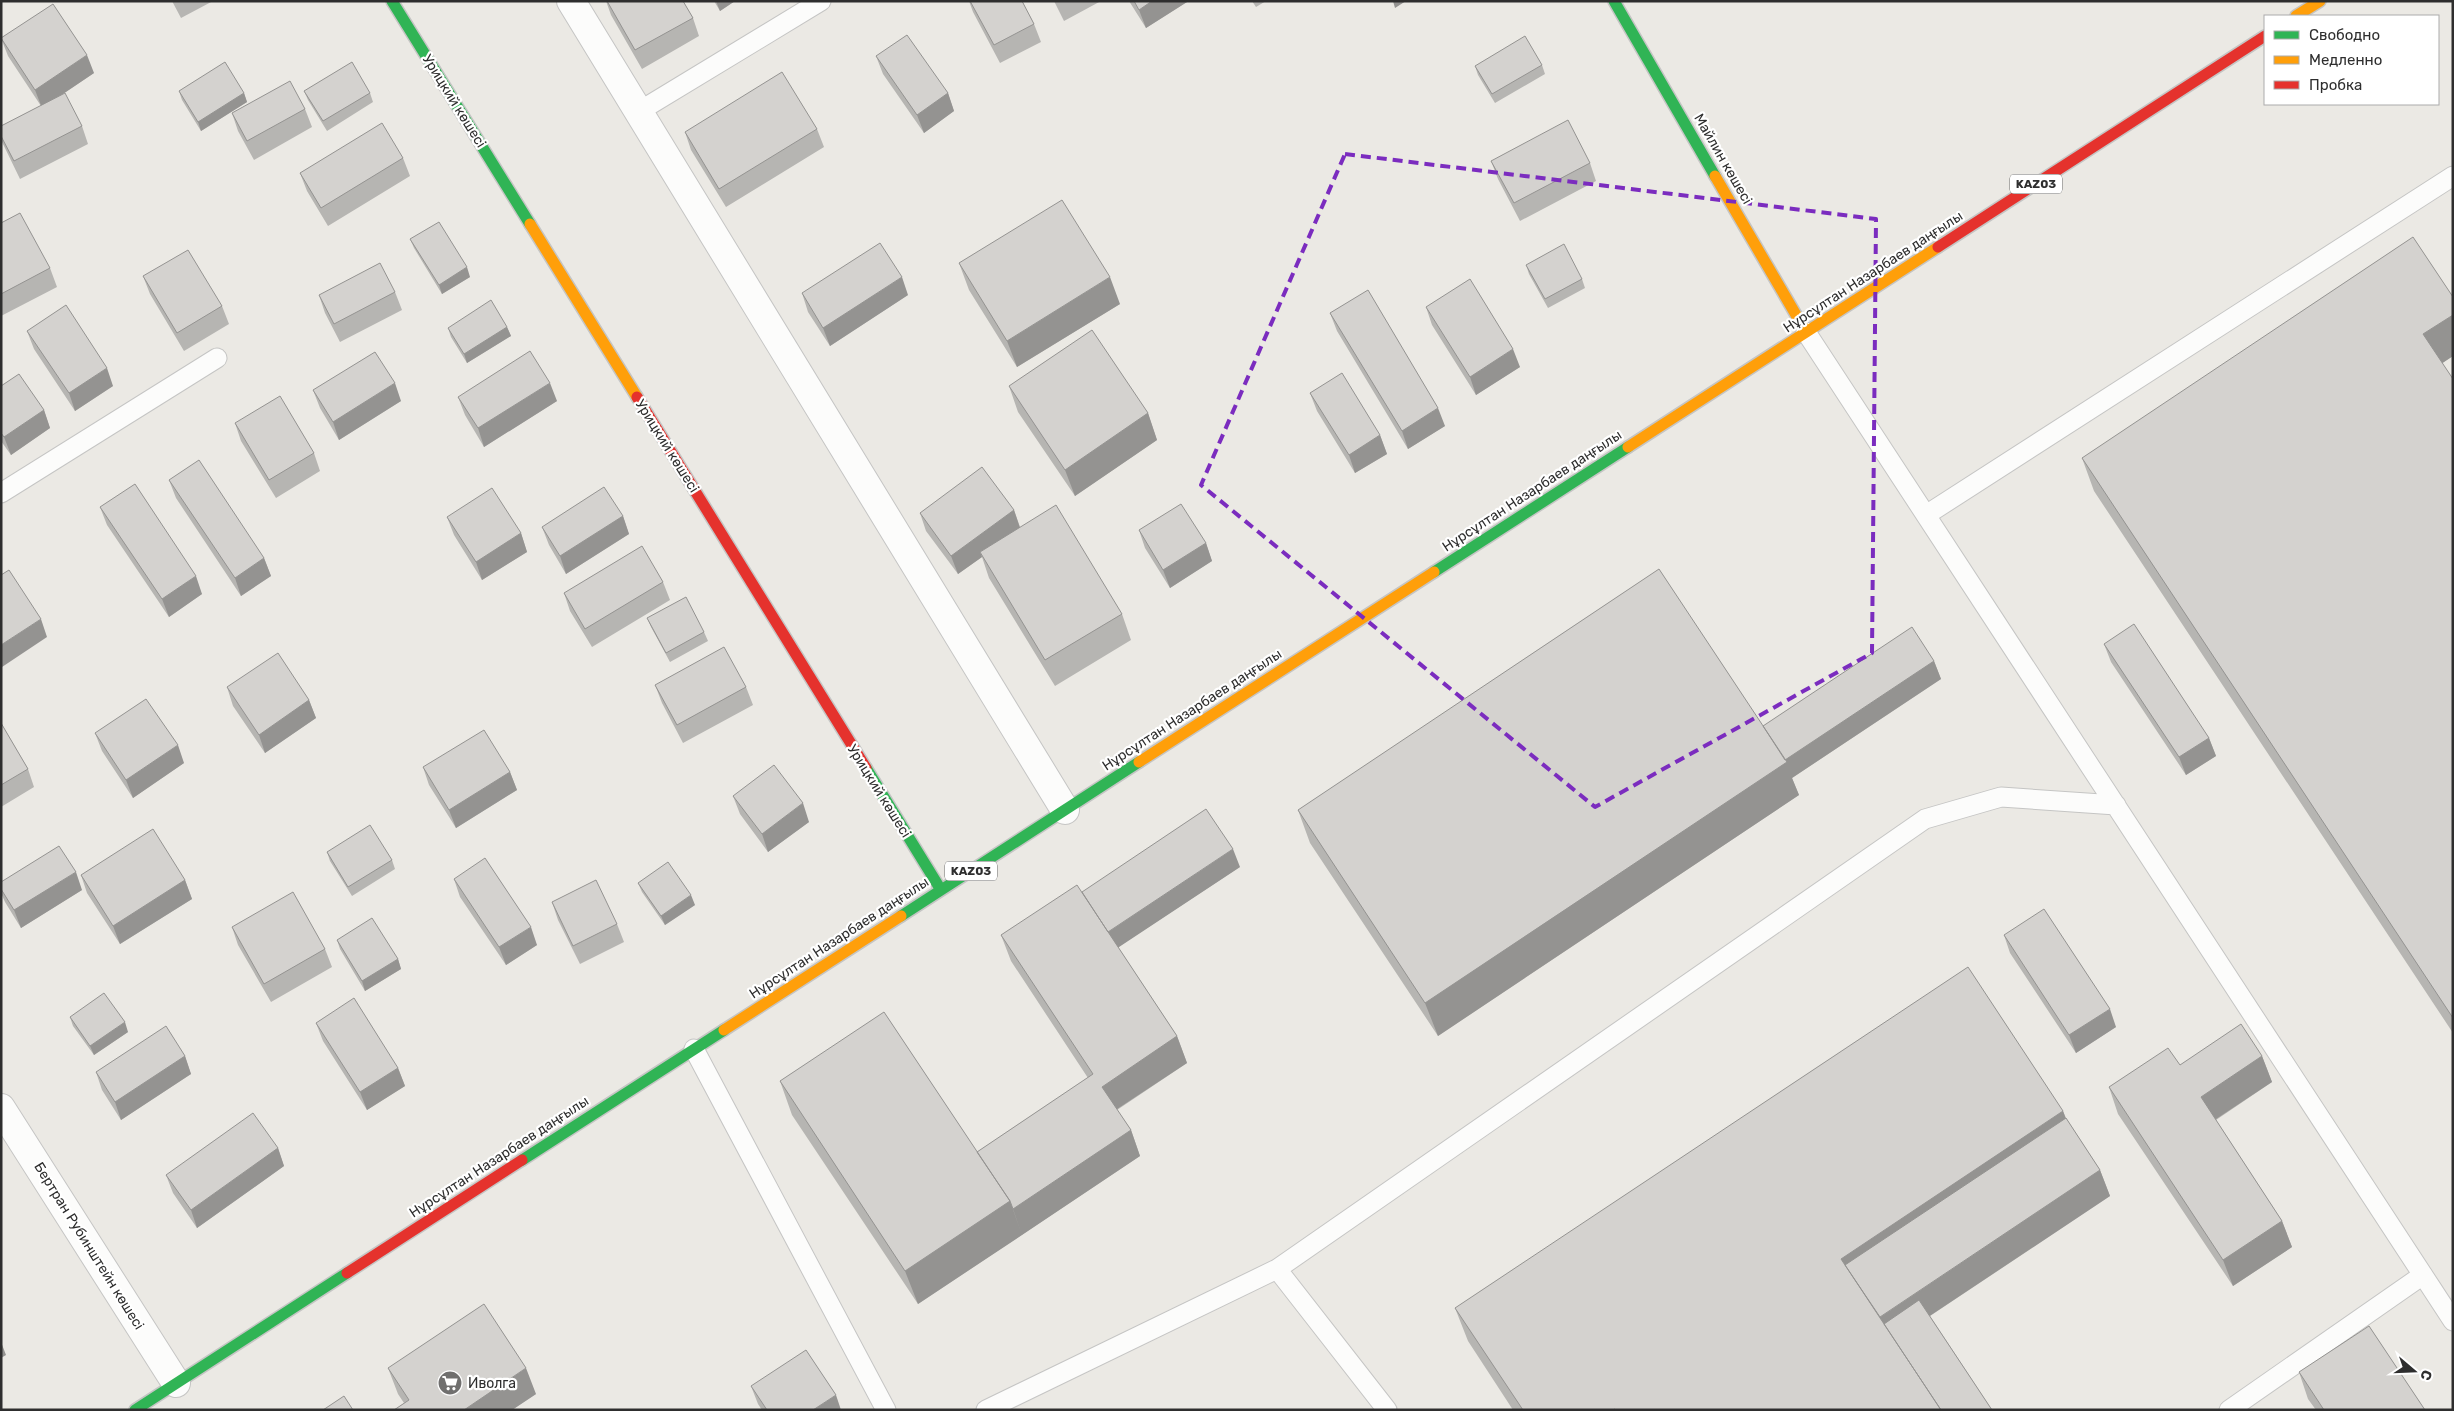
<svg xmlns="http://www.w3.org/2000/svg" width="2454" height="1411" font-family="Rubik,sans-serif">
<rect width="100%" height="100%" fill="#ebe9e4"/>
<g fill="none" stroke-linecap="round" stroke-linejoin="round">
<defs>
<path id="lane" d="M638,112L821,1
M1806,332L2453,1321
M1,493L217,358
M1926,515L2453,176
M694,1049L886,1410
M1277,1269L1387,1410
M986,1410L1277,1269L1925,819L2001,797L2116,805
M2229,1410L2423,1275"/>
<path id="street" d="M571,1L1065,810
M1,1108L176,1383"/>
<path id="fast" d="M392,1L530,224
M1614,1L1715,176
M1434,572L1628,447
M866,768L941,890
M901,916L1139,762
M522,1160L724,1030
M135,1410L347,1273"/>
<path id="slow" d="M2296,16L2320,1
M1715,176L1806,332
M530,224L637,397
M1628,447L1938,247
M1139,762L1434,572
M724,1030L901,916"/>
<path id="jam" d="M1938,247L2265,36
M637,397L866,768
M347,1273L522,1160"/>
</defs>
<!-- lane casing -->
<use href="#lane" stroke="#c5c5c4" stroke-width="21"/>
<!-- street casing -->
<use href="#street" stroke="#c5c5c4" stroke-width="30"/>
<!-- fast casing -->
<use href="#fast" stroke="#c5c5c4" stroke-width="14"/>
<!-- slow casing -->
<use href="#slow" stroke="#c5c5c4" stroke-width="14"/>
<!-- jam casing -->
<use href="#jam" stroke="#c5c5c4" stroke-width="14"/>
<!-- lane -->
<use href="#lane" stroke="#fcfcfb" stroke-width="19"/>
<!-- street -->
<use href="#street" stroke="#fcfcfb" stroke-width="28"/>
<!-- fast -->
<use href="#fast" stroke="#30b455" stroke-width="11"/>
<!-- slow -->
<use href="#slow" stroke="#ff9f0a" stroke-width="11"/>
<!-- jam -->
<use href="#jam" stroke="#e5322d" stroke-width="11"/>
</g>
<!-- wall -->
<path fill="#b6b5b2" d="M172,1H213L181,18Z
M606,1H683L693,18L699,36L642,69L611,15Z
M714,1H735L720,11Z
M969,1H1022L1034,24L1041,42L1000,63L973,12Z
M1054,1H1101L1064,21Z
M1129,1H1187V2L1146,28Z
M1252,1H1266L1256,7Z
M1,38L94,73L60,96L82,126L88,144L20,179L4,146L1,140V126L41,106L8,56Z
M876,56L948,93L954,111L924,133L883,74Z
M1542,65L1545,74L1495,103L1478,75L1475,66Z
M179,91L244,93L247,102L201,131L182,100Z
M304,91L370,93L373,102L327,131L308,100Z
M305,109L312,127L254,160L238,131L232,113Z
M817,129L824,147L726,207L691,150L685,132Z
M403,158L410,176L328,226L307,191L300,173Z
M1491,161L1590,163L1596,181L1520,221L1498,179Z
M1,223L50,268L57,287L1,316Z
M410,239L470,277L442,294L414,248Z
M959,263L1120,304L1017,367L969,290Z
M1526,265L1582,279L1585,288L1548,308L1529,274Z
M143,276L222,306L229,324L184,351L150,294Z
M395,292L402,310L340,342L325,313L319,295Z
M802,293L908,295L830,346L808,312Z
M2453,297V356L2442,363L2453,379V1033L2094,491L2082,458Z
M1426,307L1520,367L1476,395L1432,325Z
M1330,313L1445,426L1408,449L1337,331Z
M507,327L511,336L467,363L451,337L448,328Z
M27,331L113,386L75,411L34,349Z
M1,386L44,410L50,428L11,455L1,441Z
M1009,386L1148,413L1157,440L1075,496L1018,412Z
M313,390L401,401L339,440L320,408Z
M1310,393L1380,435L1387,454L1355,473L1317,411Z
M458,397L557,401L484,447L465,415Z
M235,423L314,453L320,471L276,498L241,441Z
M169,480L264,558L271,576L241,596L176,498Z
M100,507L202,594L169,617L107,525Z
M1014,510L1020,527L1122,614L1131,640L1055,686L989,578L982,557L958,574L926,531L920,513Z
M623,516L629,534L566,574L549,545L542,527Z
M447,517L521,533L527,552L482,580L454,535Z
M1139,530L1206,543L1212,561L1170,588L1145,548Z
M663,582L670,600L592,647L570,611L564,593Z
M647,618L704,632L708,641L670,662L651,627Z
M2104,644L2209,738L2216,756L2186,775L2111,662Z
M1934,661L1941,679L1792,778L1799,795L1438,1036L1310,843L1298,810L1763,726Z
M655,685L746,687L753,705L683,743L662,703Z
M227,687L309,700L316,718L265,753L233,706Z
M1,723L28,769L34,787L1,807Z
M95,733L184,763L133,798L102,751Z
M423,767L510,772L517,790L456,828L429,785Z
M733,796L809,822L768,852L740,814Z
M327,852L392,860L395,869L352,896L330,861Z
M1240,867L1118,947L1177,1036L1187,1063L1117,1110L1131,1130L1140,1156L918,1304L792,1115L780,1081L977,1152L1088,1078L1011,961L1001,935L1082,892Z
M81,875L185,880L192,899L120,944L87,893Z
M454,879L537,945L506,965L460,897Z
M1,882L82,890L21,928L5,902L1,893Z
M638,883L695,905L665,925L642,892Z
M552,902L617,924L624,942L580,964L558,920Z
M232,927L325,949L332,967L271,1002L238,945Z
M2004,935L2116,1027L2076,1053L2010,953Z
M337,940L398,959L401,969L365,991L340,949Z
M70,1017L128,1032L94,1055L73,1026Z
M316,1023L398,1068L405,1086L367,1110L323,1041Z
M185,1056L191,1074L121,1120L102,1090L96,1072Z
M2262,1056L2272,1082L2216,1120L2282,1221L2292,1247L2233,1286L2118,1114L2109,1087L2180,1065Z
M2063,1111L2066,1118L2100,1170L2110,1196L1930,1316L1992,1410H1513L1468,1341L1455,1308Z
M278,1148L284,1166L197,1228L173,1193L166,1175Z
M388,1368L536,1394L512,1410H394L404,1403L398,1394Z
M2299,1372L2425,1410H2316L2308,1399Z
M751,1386L841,1410H762L758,1404Z"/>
<!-- shaded-wall -->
<path fill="#949391" d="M716,1H735L720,11Z
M1152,1L1187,2L1146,28L1139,10Z
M1393,1H1406L1395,8Z
M87,55L94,73L42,108L35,90Z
M244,93L247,102L201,131L198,122Z
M948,93L954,111L924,133L917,115Z
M467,267L470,277L442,294L439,285Z
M902,277L908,295L830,346L823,328Z
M1110,277L1120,304L1017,367L1007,341Z
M2453,315V356L2435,368L2423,334Z
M507,327L511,336L467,363L464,354Z
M1513,349L1520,367L1476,395L1470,377Z
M107,368L113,386L75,411L69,393Z
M395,383L401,401L339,440L333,422Z
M550,383L557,401L484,447L478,428Z
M1438,408L1445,426L1408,449L1402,431Z
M44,410L50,428L11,455L4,437Z
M1148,413L1157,440L1075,496L1065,470Z
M1380,435L1387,454L1355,473L1349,455Z
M1014,510L1020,528L980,552L982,557L958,574L951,556Z
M623,516L629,534L566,574L560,556Z
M521,533L527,552L482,580L476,562Z
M1206,543L1212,561L1170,588L1163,570Z
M264,558L271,576L241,596L235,578Z
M196,576L202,594L169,617L162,599Z
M41,619L47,637L2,667L1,665V645Z
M1934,661L1941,679L1792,778L1799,795L1438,1036L1425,1003L1782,762Z
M309,700L316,718L265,753L259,735Z
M2209,738L2216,756L2186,775L2179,757Z
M178,745L184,763L133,798L126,780Z
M510,772L517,790L456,828L449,810Z
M803,803L809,822L768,852L762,834Z
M1233,849L1240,867L1113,951L1107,933Z
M76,872L82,890L21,928L14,910Z
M185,880L192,899L120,944L113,926Z
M691,895L695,905L665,925L661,916Z
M531,927L537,945L506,965L499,947Z
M398,959L401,969L365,991L362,981Z
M2110,1009L2116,1027L2076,1053L2069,1035Z
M125,1022L128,1032L94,1055L90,1046Z
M1177,1036L1187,1063L1111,1113L1102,1087Z
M185,1056L191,1074L121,1120L115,1102Z
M2262,1056L2272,1082L2210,1123L2201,1097Z
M398,1068L405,1086L367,1110L360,1092Z
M2063,1111L2075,1144L1859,1288L1841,1259Z
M1131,1130L1140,1156L1022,1235L1013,1209Z
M278,1148L284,1166L197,1228L191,1210Z
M2100,1170L2110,1196L1892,1341L1879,1318Z
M1010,1201L1022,1235L918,1304L905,1271Z
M2282,1221L2292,1247L2233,1286L2223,1260Z
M1,1342L6,1355L1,1358Z
M526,1368L536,1394L512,1410H464Z
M836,1395L841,1410H813Z"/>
<!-- building -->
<path fill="#d4d2cf" stroke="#949391" d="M607,1H683L693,18L635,50Z
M970,1H1022L1034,24L994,45Z
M1134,1H1152L1139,10Z
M53,4L87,55L35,90L1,38Z
M907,35L948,93L917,115L876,56Z
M1525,36L1542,65L1492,94L1475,66Z
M225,62L244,93L198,122L179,91Z
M352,62L370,93L323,121L304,91Z
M782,72L817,129L719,189L685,132Z
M290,81L305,109L247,141L232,113Z
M65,93L82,126L14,161L1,136V126Z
M1568,120L1590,163L1514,203L1491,161Z
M382,123L403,158L321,208L300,173Z
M1062,200L1110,277L1007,341L959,263Z
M20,213L50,268L1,294V223Z
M439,222L467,267L439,285L410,239Z
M2413,237L2453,297V315L2423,334L2453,379V1018L2082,458Z
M880,243L902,277L823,328L802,293Z
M1564,244L1582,279L1545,299L1526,265Z
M188,250L222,306L177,333L143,276Z
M380,263L395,292L334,324L319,295Z
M1470,279L1513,349L1470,377L1426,307Z
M1368,290L1438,408L1402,431L1330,313Z
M491,300L507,327L464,354L448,328Z
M66,305L107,368L69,393L27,331Z
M1092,330L1148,413L1065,470L1009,386Z
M530,351L550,383L478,428L458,397Z
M375,352L395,383L333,422L313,390Z
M1342,373L1380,435L1349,455L1310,393Z
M19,374L44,410L4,437L1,433V386Z
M280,396L314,453L269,480L235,423Z
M199,460L264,558L235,578L169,480Z
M982,467L1014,510L951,556L920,513Z
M135,484L196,576L162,599L100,507Z
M604,487L623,516L560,556L542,527Z
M492,488L521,533L476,562L447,517Z
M1181,504L1206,543L1163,570L1139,530Z
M1056,505L1122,614L1045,660L980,552Z
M642,546L663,582L585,629L564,593Z
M1659,569L1787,762L1425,1003L1298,810Z
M9,570L41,619L1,645V575Z
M686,597L704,632L666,653L647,618Z
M2134,624L2209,738L2179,757L2104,644Z
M1912,627L1934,661L1785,760L1763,726Z
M724,647L746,687L677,725L655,685Z
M278,653L309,700L259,735L227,687Z
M146,699L178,745L126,780L95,733Z
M1,723L28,769L1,785Z
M484,730L510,772L449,810L423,767Z
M774,765L803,803L762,834L733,796Z
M1206,809L1233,849L1108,932L1082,892Z
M370,825L392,860L348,887L327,852Z
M153,829L185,880L113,926L81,875Z
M59,846L76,872L14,910L1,889V882Z
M485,858L531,927L499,947L454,879Z
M668,862L691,895L661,916L638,883Z
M596,880L617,924L573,946L552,902Z
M1077,885L1177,1036L1102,1087L1131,1130L1013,1209L1010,1201L977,1152L1093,1074L1001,935Z
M293,892L325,949L264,984L232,927Z
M2044,909L2110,1009L2069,1035L2004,935Z
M372,918L398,959L362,981L337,940Z
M1968,967L2063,1111L1841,1259L1941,1410H1616L1615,1409L1613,1410H1523L1455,1308Z
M104,993L125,1022L90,1046L70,1017Z
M354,998L398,1068L360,1092L316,1023Z
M884,1012L1010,1201L905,1271L780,1081Z
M2241,1024L2262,1056L2201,1097L2282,1221L2223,1260L2109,1087L2168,1048L2180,1065Z
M166,1026L185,1056L115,1102L96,1072Z
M253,1113L278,1148L191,1210L166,1175Z
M2066,1118L2100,1170L1880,1317L1845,1265Z
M1919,1300L1992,1410H1941L1884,1324Z
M484,1304L526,1368L464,1410H394L409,1400L388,1368Z
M2369,1326L2425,1410H2324L2299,1372Z
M806,1350L836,1395L813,1410H767L751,1386Z
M344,1396L353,1410H323Z"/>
<!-- marked area -->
<path fill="none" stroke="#7b2cbf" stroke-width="4" stroke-dasharray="10 6" stroke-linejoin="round" d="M1345,154L1876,219L1872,653L1595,807L1201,485Z"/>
<!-- icons -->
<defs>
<symbol id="supermarket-disc" viewBox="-11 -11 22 22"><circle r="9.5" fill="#706f6e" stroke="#fff"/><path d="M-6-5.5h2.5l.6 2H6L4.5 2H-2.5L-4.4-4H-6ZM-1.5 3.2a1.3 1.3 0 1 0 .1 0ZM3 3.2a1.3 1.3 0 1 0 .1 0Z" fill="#fff"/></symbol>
</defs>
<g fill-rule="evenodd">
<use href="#supermarket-disc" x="436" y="1369" width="28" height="28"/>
</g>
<g text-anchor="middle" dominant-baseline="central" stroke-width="4.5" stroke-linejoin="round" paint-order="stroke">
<!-- shield labels -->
<g fill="#fff" stroke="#6d6d6d" stroke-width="1">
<rect x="2010" y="174.5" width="52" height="19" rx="4"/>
<rect x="945" y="861.5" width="52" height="19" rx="4"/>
</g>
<g font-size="12" font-weight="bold" fill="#2e2e2e">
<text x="2036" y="184">KАZ03</text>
<text x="971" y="871">KАZ03</text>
</g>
<!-- street labels -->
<g font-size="14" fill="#2e2e2e" stroke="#fff">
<text transform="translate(454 101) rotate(58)">Урицкий көшесі</text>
<text transform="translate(1723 159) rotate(60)">Майлин көшесі</text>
<text transform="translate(1873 272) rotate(-33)">Нұрсұлтан Назарбаев даңғылы</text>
<text transform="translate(667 446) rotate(58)">Урицкий көшесі</text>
<text transform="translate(1532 491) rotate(-33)">Нұрсұлтан Назарбаев даңғылы</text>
<text transform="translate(1192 710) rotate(-33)">Нұрсұлтан Назарбаев даңғылы</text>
<text transform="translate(879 791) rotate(58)">Урицкий көшесі</text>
<text transform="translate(839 938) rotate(-33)">Нұрсұлтан Назарбаев даңғылы</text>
<text transform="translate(499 1157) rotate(-33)">Нұрсұлтан Назарбаев даңғылы</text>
<text transform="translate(89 1246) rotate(58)">Бертран Рубинштейн көшесі</text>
</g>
<!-- poi labels -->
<g font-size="14" fill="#2e2e2e" stroke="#fff" text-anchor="start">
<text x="468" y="1383">Иволга</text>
</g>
</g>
<!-- border -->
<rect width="2454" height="1411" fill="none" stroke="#2e2e2e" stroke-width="5"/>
<!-- legend -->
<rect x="2264" y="15" width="175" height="90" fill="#ffffff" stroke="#ababab"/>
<rect x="2274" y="31" width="25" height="8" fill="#30b455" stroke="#ababab"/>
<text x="2309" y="40" font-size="15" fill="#2e2e2e">Свободно</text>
<rect x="2274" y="56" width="25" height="8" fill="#ff9f0a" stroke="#ababab"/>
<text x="2309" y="65" font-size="15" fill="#2e2e2e">Медленно</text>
<rect x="2274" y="81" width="25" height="8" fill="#e5322d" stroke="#ababab"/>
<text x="2309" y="90" font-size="15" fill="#2e2e2e">Пробка</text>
<!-- north arrow -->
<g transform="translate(2414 1371) rotate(109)" stroke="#ffffff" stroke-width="4" paint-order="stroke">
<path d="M0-4L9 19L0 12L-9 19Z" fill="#2e2e2e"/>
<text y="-8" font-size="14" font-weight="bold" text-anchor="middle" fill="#2e2e2e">С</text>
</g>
</svg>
